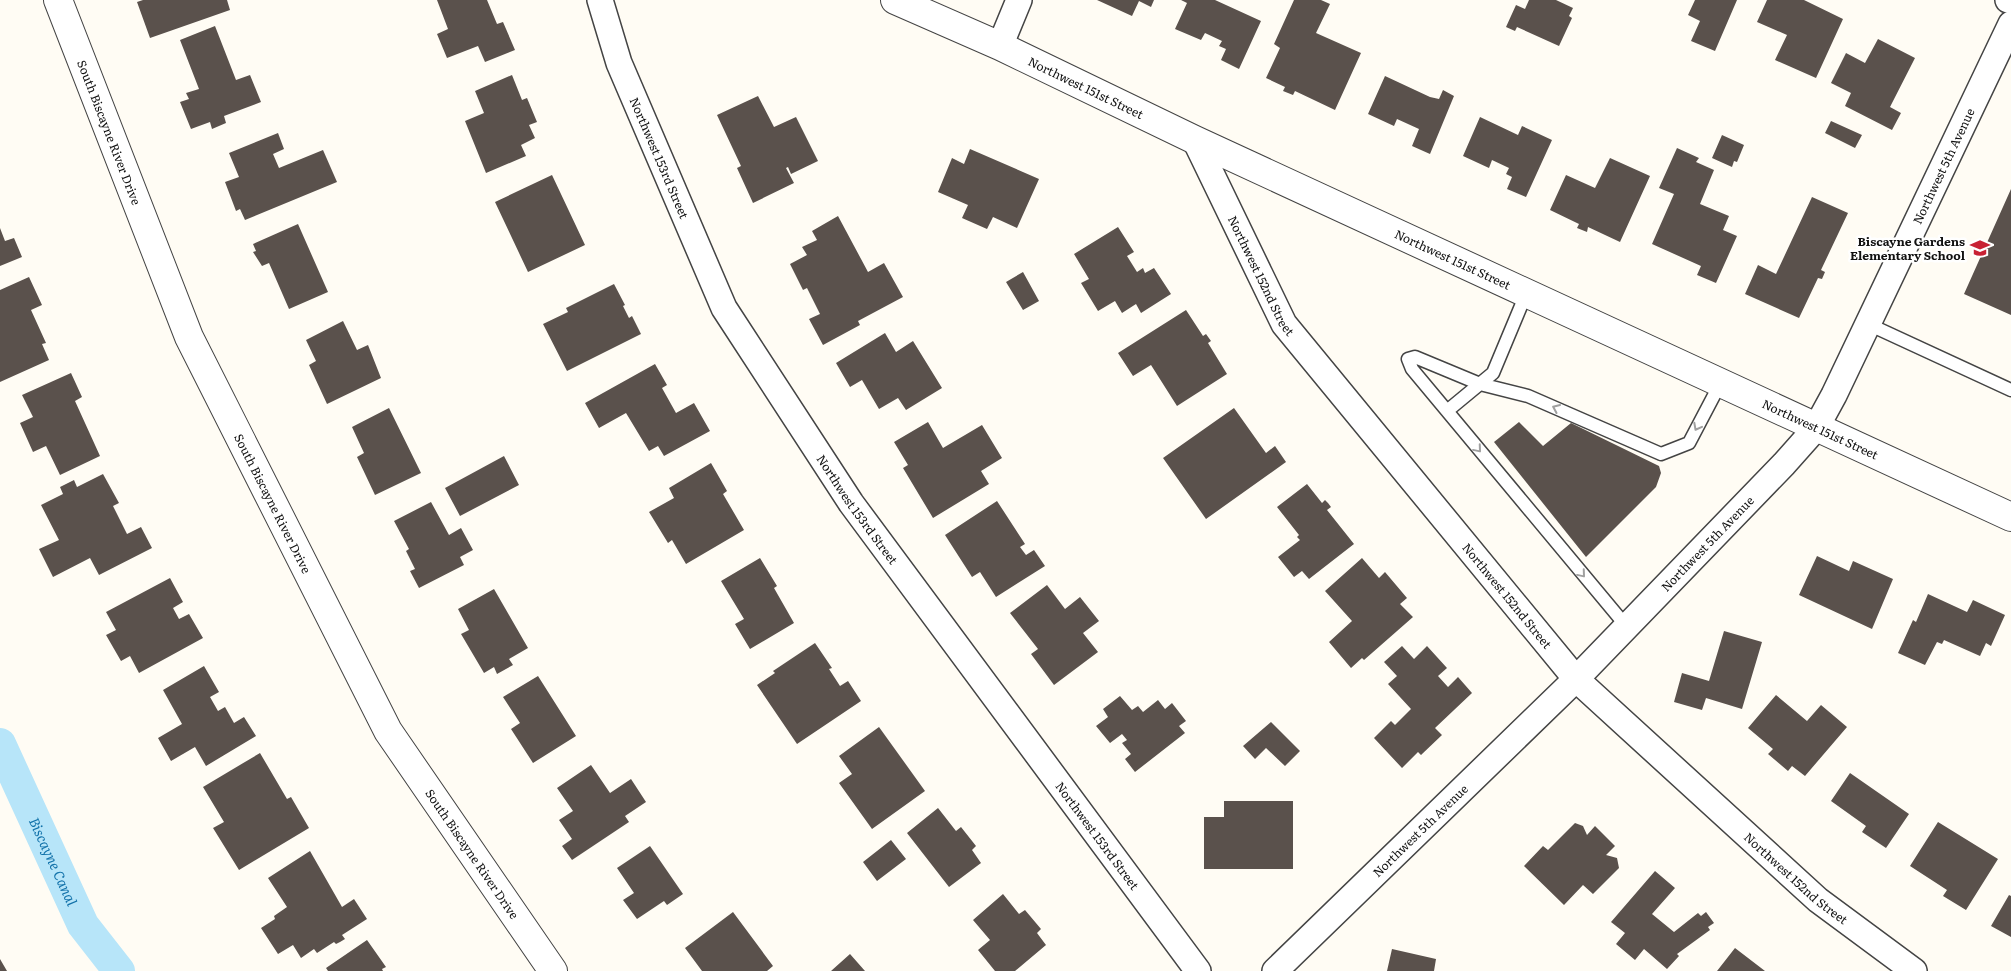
<svg xmlns="http://www.w3.org/2000/svg" width="2011" height="971" font-family="Literata,serif">
<rect width="100%" height="100%" fill="#fffcf4"/>
<g fill="none" stroke-linecap="round" stroke-linejoin="round">
<!-- canal -->
<path stroke="#b7e5f9" stroke-width="32" id="s1" d="M0,744L83,925L119,971"/>
</g>
<!-- building -->
<path fill="#5a514c" d="M143,0H227L230,10L150,38L137,2Z
M437,0H487L497,24L503,22L515,50L485,62L478,46L447,58L437,34L448,29Z
M1097,0H1154L1151,7L1139,1L1132,16Z
M1181,0H1215L1261,21L1239,69L1221,60L1226,49L1219,46L1222,41L1205,33L1201,40L1175,29L1187,3Z
M1294,0H1321L1330,4L1316,33L1361,53L1335,110L1295,91L1293,95L1283,91L1285,87L1266,78L1280,48L1274,44Z
M1529,0H1556L1573,8L1569,16L1572,18L1559,46L1517,27L1515,31L1506,27L1516,5L1525,9Z
M1695,0H1737L1715,51L1691,41L1700,21L1688,15Z
M1767,0H1804L1843,19L1816,78L1775,60L1787,35L1757,22Z
M215,26L236,80L250,75L261,102L224,116L226,123L212,129L210,122L191,129L180,102L189,99L186,93L199,89L180,40Z
M1878,39L1915,58L1890,107L1901,113L1892,130L1845,106L1851,93L1831,83L1846,53L1865,63Z
M512,75L522,100L527,98L537,122L529,125L535,138L521,145L526,156L486,173L465,121L484,113L475,91Z
M1385,76L1430,97L1439,99L1443,90L1454,96L1430,154L1412,146L1419,129L1397,119L1394,126L1368,114Z
M758,96L774,127L796,117L818,161L791,174L788,167L786,168L794,183L753,203L737,168L741,166L717,115Z
M1480,117L1518,135L1522,126L1552,140L1526,197L1507,189L1512,177L1506,174L1509,168L1492,160L1489,168L1463,156Z
M1831,121L1862,135L1855,148L1825,133Z
M278,133L284,149L273,154L279,168L323,150L337,182L245,220L240,209L236,211L225,182L239,177L229,153Z
M1722,135L1744,145L1737,162L1734,161L1732,167L1712,158Z
M1677,148L1699,158L1696,162L1714,170L1700,204L1729,216L1723,230L1737,236L1716,283L1697,275L1701,266L1652,244L1674,194L1659,188Z
M970,149L1039,179L1017,228L993,217L987,229L962,218L968,205L938,192L952,158L964,164Z
M1610,158L1650,176L1620,242L1588,227L1587,232L1577,228L1579,224L1550,210L1566,175L1595,188Z
M552,175L585,245L528,272L495,202Z
M2011,189V315L1964,294Z
M1812,197L1848,213L1821,270L1825,272L1822,279L1818,278L1799,318L1745,294L1758,265L1776,274Z
M838,216L868,272L884,263L903,297L858,321L860,325L823,345L809,319L820,314L807,288L803,290L790,264L807,255L802,247L817,240L812,231Z
M298,224L328,292L289,309L269,263L262,266L253,252L256,251L253,244Z
M1118,227L1134,252L1127,256L1137,272L1143,268L1145,273L1154,268L1171,294L1141,313L1136,304L1122,313L1115,301L1098,311L1081,283L1089,279L1074,254Z
M0,228L5,241L14,238L22,257L0,266Z
M1023,272L1039,301L1023,310L1006,282Z
M29,277L42,305L31,310L46,343L42,344L49,360L0,382V290Z
M614,284L625,305L623,306L629,318L632,316L641,334L567,371L543,324L568,312L566,308Z
M1186,310L1203,336L1206,334L1211,341L1208,343L1227,374L1177,406L1151,365L1133,376L1118,353Z
M343,321L357,350L368,345L381,378L327,404L309,365L316,361L306,340Z
M885,333L896,352L913,341L942,388L906,410L898,398L879,409L862,380L850,387L836,363Z
M655,364L667,385L662,388L676,413L694,403L710,431L664,456L658,446L649,451L626,413L599,428L585,403Z
M71,373L82,397L75,401L100,456L60,475L46,446L33,452L20,423L33,417L22,395Z
M389,408L421,473L375,495L357,457L364,453L352,427Z
M1234,408L1266,453L1275,446L1286,462L1206,519L1163,458Z
M928,422L943,448L982,425L1002,458L981,471L989,484L933,518L903,468L908,465L894,442Z
M1519,422L1543,446L1571,423L1659,466L1661,473L1656,487L1586,557L1494,442Z
M504,456L519,485L460,516L445,488Z
M711,463L727,491L723,494L744,530L686,564L672,540L668,543L649,512L674,498L669,488Z
M103,474L119,503L113,506L127,534L141,527L152,548L99,575L90,558L53,577L39,549L59,540L41,505L63,494L60,487L74,480L77,487Z
M1307,484L1322,503L1325,500L1328,503L1331,507L1327,510L1354,544L1309,579L1302,571L1294,577L1278,557L1300,540L1297,537L1299,535L1277,507Z
M997,501L1025,544L1020,547L1026,555L1034,550L1045,566L996,597L980,572L972,577L945,535Z
M431,502L449,535L461,528L473,550L460,557L464,565L419,588L410,571L415,569L406,551L409,549L394,521Z
M1817,556L1849,571L1853,561L1893,579L1872,629L1799,595Z
M760,558L777,586L774,588L794,623L750,649L735,624L744,619L721,581Z
M1362,558L1379,578L1385,572L1407,598L1400,604L1413,617L1364,660L1362,658L1351,668L1329,642L1352,621L1325,591Z
M170,578L183,602L173,608L179,619L189,614L203,638L139,673L130,656L121,661L106,635L116,630L106,612Z
M1047,585L1065,609L1080,597L1099,621L1083,633L1098,652L1054,685L1031,654L1038,649L1010,613Z
M494,589L528,648L509,659L513,665L497,674L494,667L484,673L461,634L469,630L458,609Z
M1928,594L1967,612L1973,600L2005,615L1991,646L1986,643L1980,656L1944,640L1942,644L1937,642L1925,665L1898,653L1913,620L1916,622Z
M1724,631L1762,642L1742,709L1706,698L1702,710L1674,702L1682,673L1709,681Z
M815,643L832,668L829,669L840,686L848,681L861,701L797,744L757,685L775,673L773,671Z
M1402,646L1414,659L1427,646L1447,668L1438,676L1448,687L1458,677L1472,693L1435,728L1442,735L1421,755L1418,752L1402,768L1374,738L1391,721L1395,725L1411,709L1388,684L1397,676L1384,662Z
M204,666L219,692L210,697L218,711L225,707L234,723L244,717L256,736L206,766L195,747L171,761L158,738L182,724L163,690Z
M538,676L576,736L533,763L511,729L520,723L503,697Z
M1776,695L1807,721L1821,705L1847,727L1805,776L1792,766L1788,771L1768,754L1773,749L1748,728Z
M1120,696L1132,710L1138,706L1143,712L1158,700L1165,709L1172,703L1186,721L1179,726L1185,733L1135,772L1125,759L1131,754L1122,743L1127,740L1122,734L1110,743L1096,726L1108,717L1103,709Z
M1271,722L1300,751L1285,766L1266,748L1255,759L1243,746Z
M879,727L925,791L872,829L839,783L852,774L839,756Z
M260,753L287,799L291,797L309,828L239,870L213,828L224,822L203,787Z
M591,765L610,793L631,779L646,802L625,816L629,822L572,860L562,846L572,839L559,820L573,811L557,788Z
M1850,773L1909,814L1886,848L1862,832L1866,826L1831,801Z
M1224,801H1293V869H1204V817H1224Z
M938,808L956,831L961,827L976,846L972,850L981,863L949,887L907,833Z
M1938,822L1998,859L1966,910L1943,896L1947,890L1910,866Z
M1575,823L1583,826L1587,835L1595,826L1615,846L1606,855L1617,858L1619,868L1593,894L1583,885L1564,905L1524,866L1543,846L1548,850Z
M891,840L906,859L877,881L863,862Z
M650,846L683,894L667,905L664,901L637,919L623,900L634,893L617,868Z
M310,851L342,907L354,899L367,919L342,935L345,939L340,942L336,944L334,942L317,953L314,949L301,958L293,945L278,954L261,928L275,919L274,916L287,907L268,878Z
M1655,871L1675,888L1652,914L1674,932L1698,913L1701,916L1706,912L1714,923L1708,927L1710,930L1677,954L1679,956L1667,969L1644,949L1635,960L1616,944L1625,933L1611,922Z
M1003,894L1019,914L1025,910L1041,929L1037,933L1046,945L1015,971H995L978,950L990,940L973,920Z
M2009,895L2011,896V937L1991,926Z
M733,912L773,966L767,971H702L685,948Z
M367,940L386,967L382,969L383,971H328L326,968Z
M1735,948L1765,971H1717Z
M1392,949L1436,959L1434,971H1387Z
M850,954L865,971H831Z
M0,959L7,971H0Z"/>
<g fill="none" stroke-linecap="round" stroke-linejoin="round">
<defs>
<path id="service" d="M1868,324L2011,390
M1447,411L1493,373L1526,294
M1627,627L1412,369L1408,359L1415,357L1480,384L1528,396L1661,454L1689,443L1720,384"/>
<g id="minor">
<path id="s2" d="M600,0L619,63L724,308L851,503L1198,971"/>
<path d="M2008,0L2011,1"/>
<path d="M1000,46L1019,0"/>
<path id="s3" d="M1195,140L1284,324L1576,679L1818,900L1914,971"/>
<path id="s4" d="M1275,971L1576,679L1784,464L1816,428L1834,395L2011,24"/>
</g>
<g id="tertiary">
<path id="s5" d="M58,0L189,337L388,731L553,971"/>
<path id="s6" d="M895,0L1000,46L1195,140L2011,517"/>
</g>
</defs>
<!-- service casing -->
<use href="#service" stroke="#444" stroke-width="15"/>
<!-- minor casing -->
<use href="#minor" stroke="#444" stroke-width="28"/>
<!-- tertiary casing -->
<use href="#tertiary" stroke="#444" stroke-width="30"/>
<!-- service -->
<use href="#service" stroke="#fff" stroke-width="12"/>
<!-- minor -->
<use href="#minor" stroke="#fff" stroke-width="25"/>
<!-- tertiary -->
<use href="#tertiary" stroke="#fff" stroke-width="28"/>
</g>
<!-- one-way arrows -->
<defs><path id="oneway-chevron" d="M-2-3.5L2.5 0L-2 3.5" fill="none" stroke-width="1.6" stroke-linecap="round" stroke-linejoin="round" transform="scale(1.25)"/></defs>
<g stroke="#a0a0a0">
<use href="#oneway-chevron" transform="translate(1556 408) rotate(-156)"/>
<use href="#oneway-chevron" transform="translate(1697 427) rotate(118)"/>
<use href="#oneway-chevron" transform="translate(1478 449) rotate(50)"/>
<use href="#oneway-chevron" transform="translate(1582 574) rotate(50)"/>
</g>
<!-- icons -->
<defs>
<symbol id="school-bare" viewBox="-9 -9 18 18"><path d="M0-5L7-2L0 1L-7-2ZM-4 1L0 2.5L4 1V4Q0 6-4 4Z" fill="#c82134" stroke="#fff" stroke-width="2.5" paint-order="stroke"/></symbol>
</defs>
<g fill-rule="evenodd">
<use href="#school-bare" x="1966" y="234" width="28" height="28"/>
</g>
<g text-anchor="middle" dominant-baseline="central" stroke-width="5" stroke-linejoin="round" paint-order="stroke">
<!-- street labels -->
<g font-size="12" fill="#111" stroke="#fff">
<text stroke="none"><textPath href="#s6" startOffset="210">Northwest 151st Street</textPath></text>
<text stroke="none"><textPath href="#s5" startOffset="142">South Biscayne River Drive</textPath></text>
<text stroke="none"><textPath href="#s2" startOffset="169">Northwest 153rd Street</textPath></text>
<text stroke="none"><textPath href="#s4" startOffset="1058">Northwest 5th Avenue</textPath></text>
<text stroke="none"><textPath href="#s6" startOffset="615">Northwest 151st Street</textPath></text>
<text stroke="none"><textPath href="#s3" startOffset="151">Northwest 152nd Street</textPath></text>
<text stroke="none"><textPath href="#s6" startOffset="1020">Northwest 151st Street</textPath></text>
<text stroke="none"><textPath href="#s5" startOffset="548">South Biscayne River Drive</textPath></text>
<text stroke="none"><textPath href="#s2" startOffset="574">Northwest 153rd Street</textPath></text>
<text stroke="none"><textPath href="#s4" startOffset="608">Northwest 5th Avenue</textPath></text>
<text stroke="none"><textPath href="#s3" startOffset="556">Northwest 152nd Street</textPath></text>
<text stroke="none"><textPath href="#s4" startOffset="202">Northwest 5th Avenue</textPath></text>
<text stroke="none"><textPath href="#s2" startOffset="979">Northwest 153rd Street</textPath></text>
<text stroke="none"><textPath href="#s5" startOffset="952">South Biscayne River Drive</textPath></text>
<text stroke="none"><textPath href="#s3" startOffset="961">Northwest 152nd Street</textPath></text>
</g>
<!-- poi labels -->
<g font-size="12" font-weight="bold" fill="#111" stroke="#fff" text-anchor="end">
<text x="1965" y="241">Biscayne Gardens<tspan x="1965" dy="14">Elementary School</tspan></text>
</g>
<!-- water labels -->
<g font-size="14" font-style="italic" fill="#1272aa" stroke="#fff">
<text stroke="none"><textPath href="#s1" startOffset="129">Biscayne Canal</textPath></text>
</g>
</g>
</svg>
